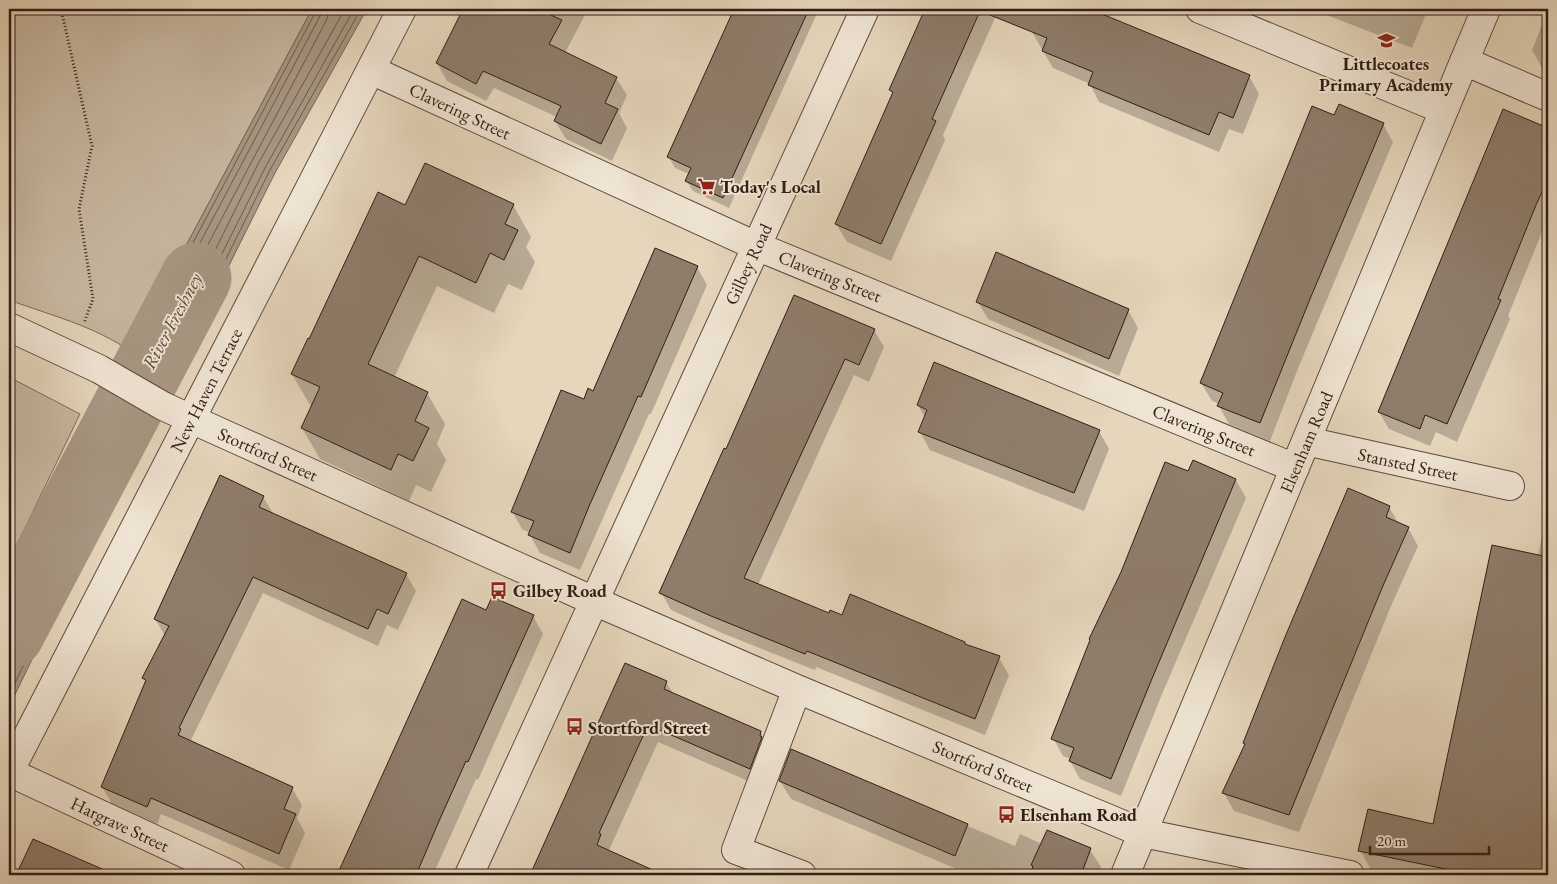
<svg xmlns="http://www.w3.org/2000/svg" width="1557" height="884" font-family="'EB Garamond',serif">
<rect width="100%" height="100%" fill="#e6d6bc"/>
<filter id="stains"><feTurbulence type="fractalNoise" baseFrequency=".004" numOctaves="4"/><feColorMatrix values="0 0 0 0 .2 0 0 0 0 .09 0 0 0 0 .02 0 0 0 .5 -.17"/></filter>
<radialGradient id="worn" r=".72"><stop offset=".6" stop-color="#630" stop-opacity="0"/><stop offset="1" stop-color="#630" stop-opacity=".3"/></radialGradient>
<!-- green -->
<path fill="#c7b7a0" stroke="#7c6a5a" d="M9,9H312L130,351C94,326 50,315 9,300Z
M9,377L80,414L9,561Z"/>
<!-- water -->
<path fill="#a89783" stroke="#786657" d="M312,9H367L275,173L173,378L130,351Z
M100,406L121,422L138,432L65,591L9,707V587Z"/>
<!-- shadow -->
<path fill="#0003" d="M464,9H588L565,53L616,78L627,95L619,113L627,128L612,161L566,139L555,121L557,117L494,88L486,101L447,81L437,63Z
M735,9H819L729,208L693,191L686,180L689,174L675,168L669,157Z
M927,9H999L943,135L945,140L891,261L847,242L836,224L893,95L891,90Z
M1042,9H1091L1096,13L1249,76L1259,94L1243,134L1229,129L1219,152L1099,102L1090,84L1053,68L1032,32Z
M1311,9H1428L1412,48Z
M1548,10V70L1542,68L1532,50Z
M1335,117L1383,124L1393,142L1299,366L1270,441L1229,424L1219,406L1220,404L1212,401L1201,383Z
M1543,127L1548,135V217L1508,316L1510,319L1457,442L1436,432L1430,446L1389,429L1379,412Z
M513,205L531,237L526,247L535,262L522,290L508,284L494,313L437,286L394,378L427,393L445,424L437,444L446,460L431,492L416,485L409,501L320,459L302,428L313,406L310,405L292,374L310,340L406,207Z
M697,267L707,285L651,414H649L580,570L540,553L530,535V533L522,529L512,511L585,401L594,392Z
M977,301L1128,310L1138,328L1119,376L988,319Z
M874,330L884,347L869,382L854,375L758,585L830,614L965,643L966,645L999,658L1009,675L985,735L816,667L815,670L722,633L671,610L661,592L726,450Z
M918,405L1099,431L1109,449L1084,511L930,450L920,432L925,418Z
M1548,427V476L1541,463Z
M1193,462L1236,480L1246,498L1160,699L1121,796L1080,779L1070,761L1071,759L1063,756L1053,738Z
M263,497L274,515L406,574L416,591L398,630L387,625L378,646L263,593L190,742L292,788L302,805L297,818L305,833L289,870L161,814L157,824L112,804L102,787L146,683L144,678L165,636L155,619Z
M1548,506V875H1374L1360,850L1434,826L1538,556Z
M1389,507L1399,524L1408,528L1418,546L1391,606L1299,832L1234,811L1224,793L1246,746L1244,743Z
M463,601L487,611L533,616L543,634L478,780L476,779L433,875H338Z
M625,665L666,682L674,695L760,732L771,750L760,786L658,742L609,850L628,874L627,875H532Z
M792,751L1015,846L1020,834L1042,844L1090,850L1101,867L1098,875H971L791,799L780,781Z
M33,840L74,858L84,875H17Z"/>
<g fill="none" stroke-linecap="round" stroke-linejoin="round">
<!-- shore -->
<path stroke="#6c5a4c" stroke-width="1" d="M316,9L315,13L137,348L138,351L169,370L172,368L270,170L361,9
M322,9L320,16L146,345V348L166,361L169,359L265,168L354,9
M329,9L327,19L156,343V346L163,350L166,349L258,164L345,9
M9,588L15,584L101,417L104,416L130,433L131,436L9,696
M9,594L16,593L21,588L103,426L106,425L122,436L123,439L9,681
M9,601L19,599L27,591L105,438L109,437L113,440L111,446L9,664"/>
<!-- river -->
<path stroke="#a89783" stroke-width="71" d="M9,633L196,278"/>
</g>
<!-- building -->
<path fill="#8f7d6c" stroke="#301d15" d="M463,9H537L562,20L549,44L617,77L605,103L618,109L601,144L554,121L561,106L483,71L476,84L436,63Z
M734,9H809L723,198L685,181L691,168L667,157Z
M925,9H1090L1250,75L1233,118L1219,112L1209,135L1088,85L1093,72L1042,51L1047,38L980,11L932,119L936,121L881,244L835,224L893,92L889,90Z
M1339,104L1384,123L1310,299L1260,423L1217,406L1223,393L1200,383L1312,106L1334,115Z
M1503,109L1548,128V179L1536,205L1498,299L1501,300L1447,424L1425,415L1420,429L1378,412Z
M425,163L514,204L505,224L518,230L504,260L490,253L476,283L419,256L368,364L428,392L415,421L429,428L413,461L398,454L391,470L301,428L320,387L291,374L308,338L309,339L378,192L405,205Z
M655,248L698,266L641,397L638,396L590,504L570,553L528,535L534,521L511,512L561,390L584,399L588,388L593,391Z
M996,252L1129,309L1109,359L976,302Z
M794,295L875,329L859,365L845,359L744,578L829,613L830,610L842,615L850,594L965,642V644L1000,656L975,719L807,651L805,654L711,616L659,593L724,448L726,449Z
M934,362L1100,430L1074,493L918,432L927,410L917,405Z
M1193,460L1236,479L1151,681L1111,779L1069,761L1074,748L1051,739L1090,640L1089,639L1121,572L1165,462L1188,471Z
M220,475L264,496L259,507L407,573L388,614L377,609L368,629L253,577L179,728L181,729L178,735L293,787L284,809L296,814L279,854L151,798L147,807L101,787L146,680L142,678L169,626L154,619Z
M1348,488L1390,506L1386,517L1409,527L1382,588L1289,815L1222,793L1245,744L1243,743L1285,637Z
M1492,545L1548,557V875H1475L1358,851L1368,809L1433,824Z
M492,597L534,615L468,762L466,761L439,821L416,875H337L462,599L486,610Z
M625,663L667,681L664,689L761,731L760,736L762,737L750,769L648,725L599,833L601,834L597,845L664,875H530Z
M791,749L968,824L955,856L779,781Z
M1047,830L1091,848L1081,875H1030L1033,866L1031,865Z
M33,839L116,875H16Z"/>
<g fill="none" stroke-linecap="round" stroke-linejoin="round">
<defs>
<path id="minor" d="M1200,9L1444,110
M1464,61L1548,97
M371,70L756,246L1295,468
M9,327L99,369L163,406L191,419L594,601L797,689L1143,833L1350,875
M1306,441L1510,486
M797,689L736,850L802,875
M9,772L402,9
M9,772L231,875
M469,875L865,9
M1125,875L1486,9"/>
</defs>
<!-- minor casing -->
<use href="#minor" stroke="#5e4b3f" stroke-width="30"/>
<!-- path -->
<path stroke="#301d15" stroke-width="3" stroke-dasharray="1 2.5" stroke-linecap="butt" d="M61,9L92,146L79,209L93,299L84,323"/>
<!-- minor -->
<use href="#minor" stroke="#efe4d3" stroke-width="28"/>
</g>
<!-- icons -->
<defs>
<symbol id="school-bare" viewBox="-9 -9 18 18"><path d="M0-5L7-2L0 1L-7-2ZM-4 1L0 2.5L4 1V4Q0 6-4 4Z" fill="#8f2418" stroke="#efe4d3" stroke-width="2.5" paint-order="stroke"/></symbol>
<symbol id="supermarket-bare" viewBox="-9 -9 18 18"><path d="M-6-5.5h2.5l.6 2H6L4.5 2H-2.5L-4.4-4H-6ZM-1.5 3.2a1.3 1.3 0 1 0 .1 0ZM3 3.2a1.3 1.3 0 1 0 .1 0Z" fill="#8f2418" stroke="#efe4d3" stroke-width="2.5" paint-order="stroke"/></symbol>
<symbol id="bus-bare" viewBox="-9 -9 18 18"><path d="M-5-6H5V4H4V6H2V4H-2V6H-4V4H-5ZM-3.5-4V0h7V-4ZM-3.5 1.2v1.5H-2V1.2ZM2 1.2v1.5H3.5V1.2Z" fill="#8f2418" stroke="#efe4d3" stroke-width="2.5" paint-order="stroke"/></symbol>
</defs>
<g fill-rule="evenodd">
<use href="#school-bare" x="1374" y="28" width="25" height="25"/>
<use href="#supermarket-bare" x="694" y="174" width="25" height="25"/>
<use href="#bus-bare" x="486" y="578" width="25" height="25"/>
<use href="#bus-bare" x="562" y="714" width="25" height="25"/>
<use href="#bus-bare" x="994" y="802" width="25" height="25"/>
</g>
<g text-anchor="middle" dominant-baseline="central" stroke-width="4" stroke-linejoin="round" paint-order="stroke">
<!-- poi labels -->
<g font-size="18" font-weight="bold" fill="#301d15" stroke="#efe4d3" text-anchor="start">
<text x="1386" y="63" text-anchor="middle">Littlecoates<tspan x="1386" dy="21">Primary Academy</tspan></text>
<text x="720" y="186">Today's Local</text>
<text x="513" y="590">Gilbey Road</text>
<text x="588" y="727">Stortford Street</text>
<text x="1020" y="814">Elsenham Road</text>
</g>
<!-- street labels -->
<g font-size="18" fill="#301d15" stroke="#efe4d3">
<text transform="translate(460 111) rotate(25)">Clavering Street</text>
<text transform="translate(748 264) rotate(-65)">Gilbey Road</text>
<text transform="translate(830 276) rotate(22)">Clavering Street</text>
<text transform="translate(206 390) rotate(-63)">New Haven Terrace</text>
<text transform="translate(1204 430) rotate(22)">Clavering Street</text>
<text transform="translate(1306 442) rotate(-67)">Elsenham Road</text>
<text transform="translate(268 454) rotate(24)">Stortford Street</text>
<text transform="translate(1408 464) rotate(12)">Stansted Street</text>
<text transform="translate(983 766) rotate(23)">Stortford Street</text>
<text transform="translate(120 824) rotate(25)">Hargrave Street</text>
</g>
<!-- water labels -->
<g font-size="19" font-style="italic" fill="#5a483c" stroke="#efe4d3">
<text transform="translate(172 321) rotate(-62)">River Freshney</text>
</g>
</g>
<!-- margin -->
<rect width="1557" height="884" fill="none" stroke="#e6d6bc" stroke-width="30"/>
<rect x="10" y="10" width="1537" height="864" fill="none" stroke="#301d15" stroke-width="2.5"/>
<rect x="15" y="15" width="1527" height="854" fill="none" stroke="#301d15"/>
<!-- scale -->
<path d="M1370 846v8h119v-8" fill="none" stroke="#301d15" stroke-width="2.5"/>
<text x="1377" y="846" font-size="15" fill="#301d15" stroke="#efe4d3" stroke-width="4" paint-order="stroke">20 m</text>
<rect width="100%" height="100%" filter="url(#stains)"/>
<rect width="100%" height="100%" fill="url(#worn)"/>
</svg>
